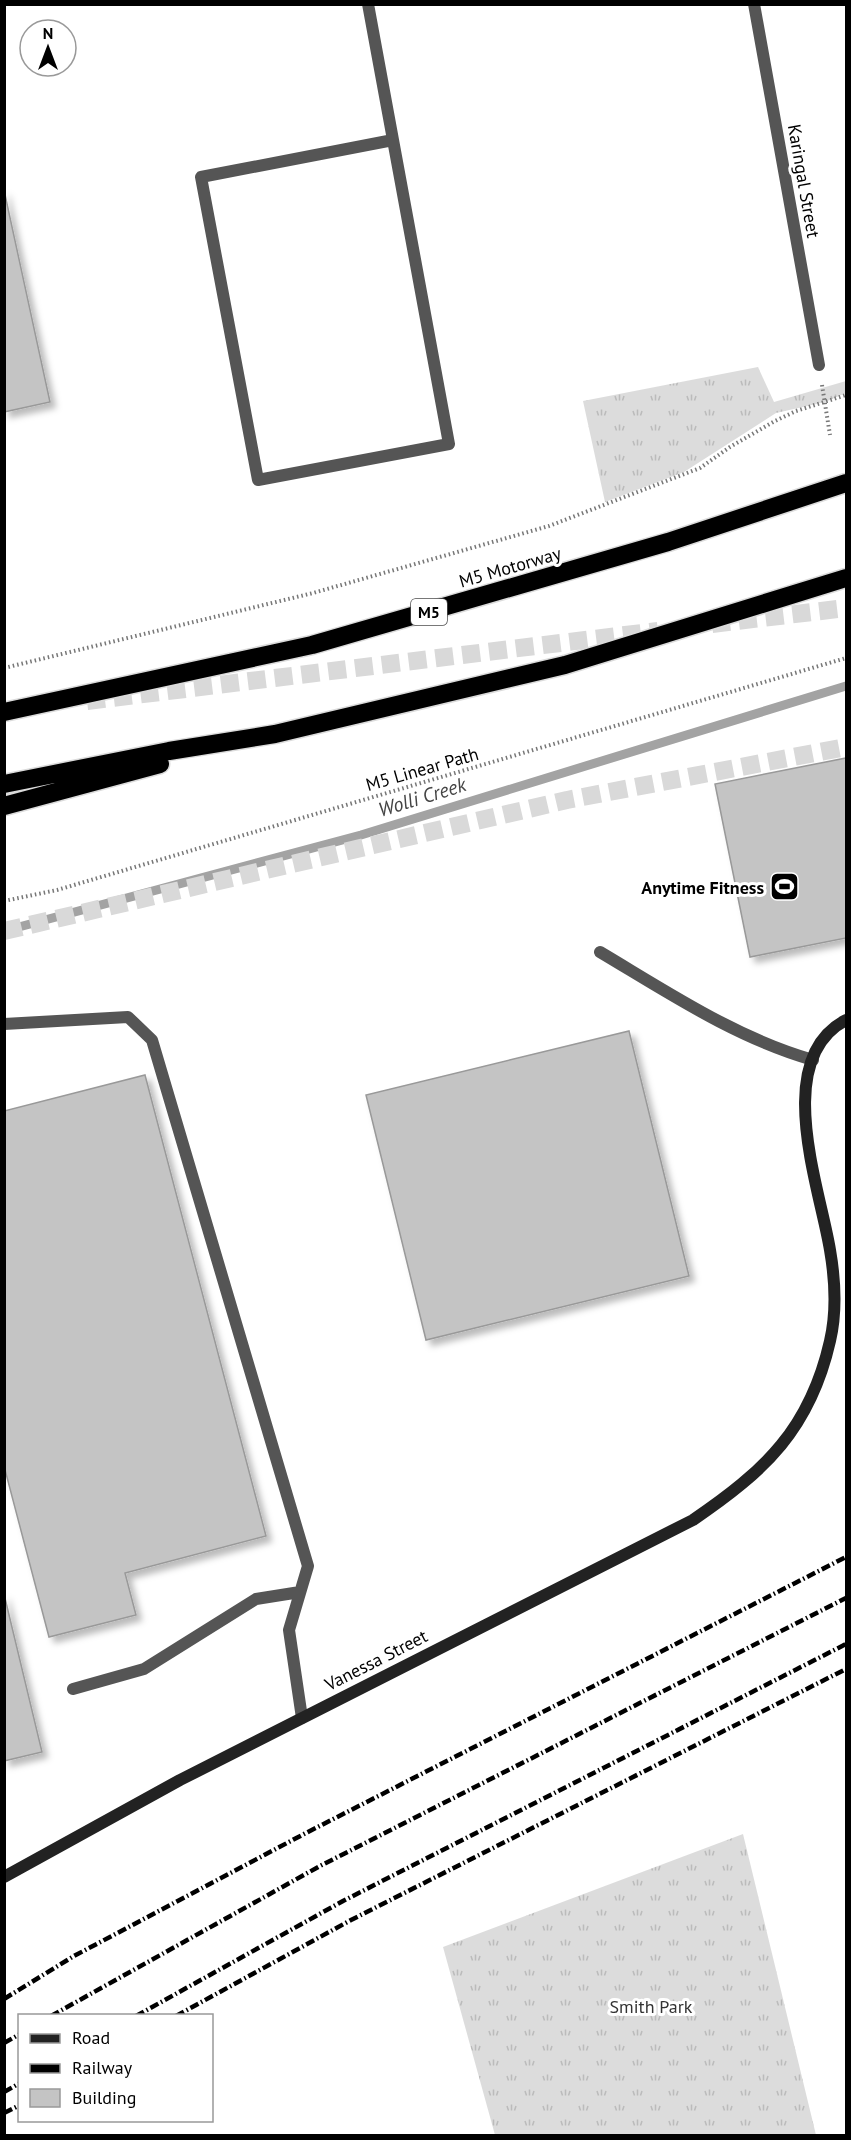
<svg xmlns="http://www.w3.org/2000/svg" width="851" height="2140" font-family="'PT Sans',sans-serif">
<defs>
<pattern id="grass-tufts" width="24" height="20" patternUnits="userSpaceOnUse" patternTransform="scale(1.5)"><rect width="24" height="20" fill="#dcdcdc"/><path d="M3 7l-1-3M5 7V3M7 7l1-3M15 17l-1-3M17 17v-4M19 17l1-3" fill="none" stroke="#bbb"/></pattern>
<filter id="shadow"><feDropShadow dx="5.5" dy="5.5" stdDeviation="3" flood-color="#0004"/></filter>
</defs>
<rect width="100%" height="100%" fill="#fff"/>
<!-- grass -->
<path fill="url(#grass-tufts)" d="M758,367L774,402L846,381V393L825,402L776,413L684,472L605,502L583,401Z
M743,1834L816,2135H495L443,1947Z"/>
<g fill="none" stroke-linecap="round" stroke-linejoin="round">
<!-- stream -->
<path stroke="#a3a3a3" stroke-width="9" d="M4,931L361,835L846,686"/>
</g>
<!-- building -->
<path fill="#c4c4c4" stroke="#999" stroke-width="1.5" filter="url(#shadow)" d="M4,190L50,402L4,412Z
M846,758V938L750,957L715,784Z
M629,1031L689,1276L426,1340L366,1095Z
M145,1075L266,1536L125,1573L136,1615L49,1637L4,1466V1111Z
M4,1594L42,1752L4,1761Z"/>
<g fill="none" stroke-linecap="round" stroke-linejoin="round">
<!-- highway-tunnel -->
<path stroke="#d9d9d9" stroke-width="18" stroke-dasharray="18 9" stroke-linecap="butt" d="M712,624L846,608
M87,701L658,631
M4,931L567,800L846,747"/>
<defs>
<path id="highway" d="M4,712L312,645L668,542L846,483
M4,784L169,751L275,734L565,665L846,578
M4,806L160,764"/>
</defs>
<!-- highway casing -->
<use href="#highway" stroke="#dbdbdb" stroke-width="21"/>
<!-- path -->
<path stroke="#777" stroke-width="4" stroke-dasharray="1.5 3" stroke-linecap="butt" d="M822,385L830,435
M4,668L313,593L549,526L700,468L730,447L775,421L796,411L846,395
M4,901L57,890L846,658"/>
<!-- lane -->
<path stroke="#555" stroke-width="12" d="M368,4L449,444L258,480L201,177L393,140
M600,952C669,993 736,1038 813,1060
M4,1024L128,1017L152,1040L308,1566L289,1630L302,1718
M73,1689L144,1669L256,1599L300,1592"/>
<!-- street -->
<path stroke="#555" stroke-width="12" d="M754,4L819,365"/>
<!-- secondary -->
<path stroke="#222" stroke-width="12" d="M4,1877L180,1780L693,1520C765,1471 810,1429 830,1341C837,1311 835,1279 830,1250C820,1188 771,1059 846,1020"/>
<!-- highway -->
<use href="#highway" stroke="#000" stroke-width="18"/>
<!-- rail -->
<path stroke="#000" stroke-width="4.5" stroke-dasharray="9 3 1.5 3" stroke-linecap="butt" d="M4,1999L74,1956L304,1834L846,1557
M51,2016L320,1866L846,1598
M136,2016L343,1901L846,1644
M176,2016L351,1920L846,1669
M4,2043L20,2034
M4,2092L20,2083
M4,2113L20,2105"/>
</g>
<!-- icons -->
<defs>
<symbol id="stadium-square" viewBox="-11 -11 22 22"><rect x="-9" y="-9" width="18" height="18" rx="4" fill="#000" stroke="#fff"/><path d="M0-5a6.5 5 0 1 0 0 10a6.5 5 0 1 0 0-10ZM-3.5-1.8h7v3.6h-7Z" fill="#fff"/></symbol>
</defs>
<g fill-rule="evenodd">
<use href="#stadium-square" x="768" y="870" width="33" height="33"/>
</g>
<g text-anchor="middle" dominant-baseline="central" stroke-width="6" stroke-linejoin="round" paint-order="stroke">
<!-- shield labels -->
<rect fill="#fff" stroke="#4c4c4c" stroke-width="1.5" x="411" y="599" width="36" height="26" rx="4.5"/>
<g font-size="16" font-weight="bold" fill="#000">
<text x="429" y="612">M5</text>
</g>
<!-- street labels -->
<g font-size="18" fill="#000" stroke="#fff">
<text transform="translate(804 181) rotate(80)">Karingal Street</text>
<text transform="translate(510 567) rotate(-16)">M5 Motorway</text>
<text transform="translate(422 769) rotate(-16)">M5 Linear Path</text>
<text transform="translate(376 1660) rotate(-27)">Vanessa Street</text>
</g>
<!-- poi labels -->
<g font-size="18" font-weight="bold" fill="#000" stroke="#fff" text-anchor="end">
<text x="764" y="887">Anytime Fitness</text>
</g>
<!-- park labels -->
<g font-size="18" fill="#333" stroke="#fff">
<text x="651" y="2006">Smith Park</text>
</g>
<!-- water labels -->
<g font-size="20" font-style="italic" fill="#444" stroke="#fff">
<text transform="translate(422 797) rotate(-17)">Wolli Creek</text>
</g>
</g>
<!-- border -->
<rect width="851" height="2140" fill="none" stroke="#000000" stroke-width="12"/>
<!-- legend -->
<rect x="18" y="2014" width="195" height="108" fill="#ffffff" stroke="#999999" stroke-width="1.5"/>
<rect x="30" y="2034" width="30" height="9" fill="#222222" stroke="#999999" stroke-width="1.5"/>
<text x="72" y="2044" font-size="18" fill="#000000">Road</text>
<rect x="30" y="2064" width="30" height="9" fill="#000000" stroke="#999999" stroke-width="1.5"/>
<text x="72" y="2074" font-size="18" fill="#000000">Railway</text>
<rect x="30" y="2089" width="30" height="18" fill="#c4c4c4" stroke="#999999" stroke-width="1.5"/>
<text x="72" y="2104" font-size="18" fill="#000000">Building</text>
<!-- north arrow -->
<g transform="translate(48 48)"><circle r="28" fill="#ffffff" stroke="#999999" stroke-width="1.5"/>
<path d="M0-4.5L10 22L0 15L-10 22Z" fill="#000000"/>
<text y="-9" font-size="16" font-weight="bold" text-anchor="middle" fill="#000000">N</text>
</g>
</svg>
